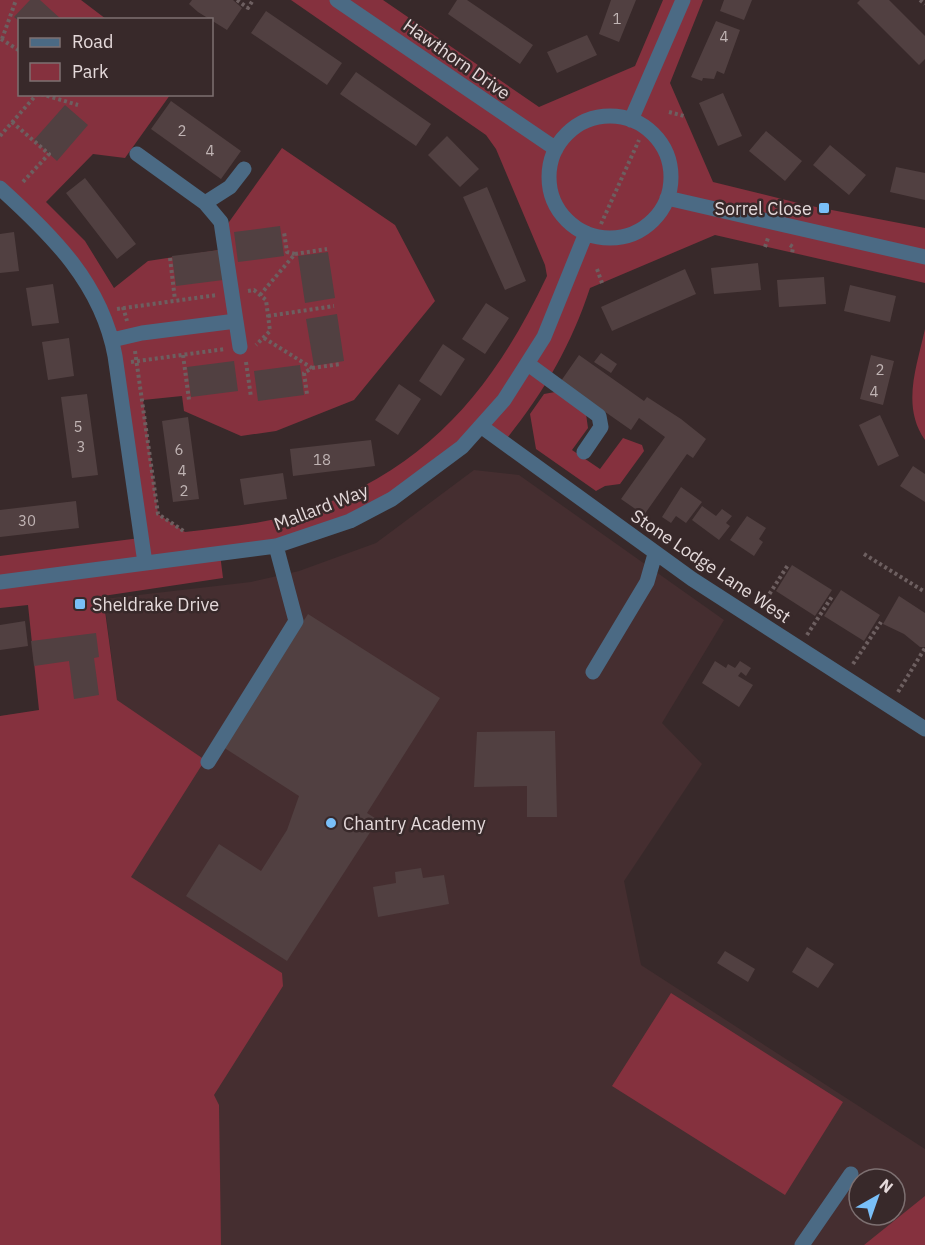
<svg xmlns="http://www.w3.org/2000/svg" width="925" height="1245" font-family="'IBM Plex Sans',sans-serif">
<rect width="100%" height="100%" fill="#38292a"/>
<!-- built -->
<path fill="#452e30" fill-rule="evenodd" d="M474,470L519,475L724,620L662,723L702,764L624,881L641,965L925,1149V1245H0V716L117,700L104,599L251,582L299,571L376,543ZM859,1179H895V1215H859Z"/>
<!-- green -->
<path fill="#85313e" d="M0,0H81L106,19L20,20V94L170,95L125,158L93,154L46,202L85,241L114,288L148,261L219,250L224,229L282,148L395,225L435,301L354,400L276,431L241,436L184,411L182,396L143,400L158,514L185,532C228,527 273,523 315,508C431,465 495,386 547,276L545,265L496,149L486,135L291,0H383L539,107L635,66L663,0H703L670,83L713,182L806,205L925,228V283L715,235L590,288C571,346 542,396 503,443L482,427L350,521L220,554L223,578L103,596L117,700L205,760L131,877L282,973L283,986L214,1095L219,1105L221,1245H0V716L39,710L28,605L0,608V556L140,538L115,356L89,287L0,188Z
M925,329V440C901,406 917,366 925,329Z
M555,392L586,414L588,428L572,450L600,469L623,438L642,445L644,451L620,484L605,486L596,491L536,449L530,414L544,394Z
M671,993L843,1102L785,1195L612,1086Z
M925,1196V1245H864Z"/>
<!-- building -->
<path fill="#514041" d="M30,0H40L62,20H20V22L14,17Z
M192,0H233L242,8L227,30L198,12L189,4Z
M457,0H467L533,45L520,64L448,14Z
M611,0H636L619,42L599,34Z
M724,0H752L744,20L720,11Z
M860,0H889L925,36V59L919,65L857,3Z
M266,11L342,63L327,85L251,33Z
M716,21L740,30L724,74L717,71L714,79L703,78L702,81L691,77Z
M587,35L597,55L557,73L547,52Z
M356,72L431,124L416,146L340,94Z
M723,93L742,136L718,146L699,103Z
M171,101L241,151L221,179L151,129Z
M65,105L88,125L57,161L34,140Z
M766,131L802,161L785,181L749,151Z
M447,136L479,169L460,187L428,155Z
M830,145L866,175L849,195L813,165Z
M896,167L925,173V200L890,192Z
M85,178L136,244L117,259L66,193Z
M487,187L526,281L505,290L463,197Z
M280,226L284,256L238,262L234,232Z
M14,232L19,271L0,273V234Z
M219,250L223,280L176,286L172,256Z
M328,252L335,298L305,303L298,256Z
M758,263L761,290L714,294L711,268Z
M685,269L696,294L612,331L601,307Z
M824,277L826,304L779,307L777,280Z
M53,284L59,323L32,326L26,288Z
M850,285L896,296L890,322L844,311Z
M486,303L509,318L485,354L462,339Z
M337,314L344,361L314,366L306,319Z
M69,338L74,376L48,380L42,342Z
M443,344L465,359L441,396L419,381Z
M601,353L617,364L611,373L594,362Z
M579,355L644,401L647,397L681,419L706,439L693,458L687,454L644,515L621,499L665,437L639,418L631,430L561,381Z
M871,355L894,361L883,405L860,399Z
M234,361L238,391L191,397L187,367Z
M300,365L304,395L258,401L254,371Z
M399,384L421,399L398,435L375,420Z
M87,394L98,475L72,478L61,397Z
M880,415L899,456L878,466L859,425Z
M188,417L199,499L173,502L162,421Z
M371,440L375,466L293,476L290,449Z
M913,466L925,474V502L900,486Z
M283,473L287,499L244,505L240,479Z
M681,487L702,502L686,523L676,516L671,523L662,517Z
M76,501L79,528L0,537V510Z
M702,506L716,516L722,509L732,516L726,523L730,526L719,540L692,520Z
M747,516L766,528L759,539L763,542L754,556L730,540Z
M792,565L832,590L815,616L776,591Z
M841,590L880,615L864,641L824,616Z
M899,596L925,613V647H920L904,634L883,624Z
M308,614L440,698L367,813L378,820L287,961L186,896L219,844L261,871L287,830L299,796L223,747Z
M25,621L28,646L0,650V625Z
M96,633L99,657L94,658L99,695L74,699L69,661L34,666L31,641Z
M715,661L726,668L728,664L735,668L740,661L751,668L746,676L741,672L738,676L753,685L739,707L702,683Z
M555,731L557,817H527V786L474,787L477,732Z
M421,868L423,878L444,875L449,904L378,917L373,887L396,883L395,872Z
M807,947L834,964L818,988L792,972Z
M725,951L755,969L748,982L717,963Z"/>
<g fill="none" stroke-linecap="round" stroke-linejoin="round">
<!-- path -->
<path stroke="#6d5f60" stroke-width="4" stroke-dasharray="3 3" stroke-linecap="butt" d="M237,0L248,8L253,0
M920,0L925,4
M1,39L20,51
M2,39L16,0
M41,94L78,105
M669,112L684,116
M12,122L49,154L21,184
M0,136L37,94
M601,224L639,140
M790,245L793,247L792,254
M765,247L768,238
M295,254L327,249
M170,258L175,300
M597,269L602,283
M248,291L254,290L266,300L270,331L256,345
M260,295L295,254L287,252L284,232
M123,307L127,321
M117,309L217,295
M268,316L334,306
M264,338L312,368L304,373L307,394
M135,351L158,514L185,532
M183,355L189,400
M131,362L225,349
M246,362L251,397
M312,368L341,364
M864,554L925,592
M763,604L788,565
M807,635L833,595
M853,664L881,622
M898,692L925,648"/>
<!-- minor -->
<path stroke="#4b6a84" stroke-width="15" d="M337,0L556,149
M549 177a61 61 0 1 1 122 0a61 61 0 1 1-122 0Z
M631,120L683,0
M137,154L205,203L221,222L236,321
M0,188C52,235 102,284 115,356L145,563
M667,198L925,257
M205,203L230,187L244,169
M112,340L142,333L236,321L240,347
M528,364L599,416L601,427L584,452
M482,427L692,579L925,729
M0,582L276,546L350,521L392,499L462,447L504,400L544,337L586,233
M593,672L647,582L655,554
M208,762L296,621L276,546
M802,1245L851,1174"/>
</g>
<!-- markers -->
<g fill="#79bff8" stroke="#38292a" stroke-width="2">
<rect x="818" y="202" width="12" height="12" rx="3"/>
<rect x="74" y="598" width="12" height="12" rx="3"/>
<circle cx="331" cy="823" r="6"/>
</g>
<g text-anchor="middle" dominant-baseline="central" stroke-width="5" stroke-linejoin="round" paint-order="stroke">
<!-- number labels -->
<g font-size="15" fill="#c0b4b4">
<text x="617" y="18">1</text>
<text x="724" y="36">4</text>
<text x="182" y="130">2</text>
<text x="210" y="150">4</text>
<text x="880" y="369">2</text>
<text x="874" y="391">4</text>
<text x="78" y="426">5</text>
<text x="81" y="446">3</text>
<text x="179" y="449">6</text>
<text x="322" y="459">18</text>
<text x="182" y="470">4</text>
<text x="184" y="490">2</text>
<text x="27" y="520">30</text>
</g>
<!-- street labels -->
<g font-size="18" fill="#e5dadb" stroke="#38292a">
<text transform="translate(457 59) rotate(35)">Hawthorn Drive</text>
<text transform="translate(321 507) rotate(-21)">Mallard Way</text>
<text transform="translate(711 566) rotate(34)">Stone Lodge Lane West</text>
</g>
<!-- poi labels -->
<g font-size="18" fill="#e5dadb" stroke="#38292a" text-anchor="start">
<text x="812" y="208" text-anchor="end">Sorrel Close</text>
<text x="92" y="604">Sheldrake Drive</text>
<text x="343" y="823">Chantry Academy</text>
</g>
</g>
<!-- legend -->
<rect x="18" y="18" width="195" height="78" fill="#38292a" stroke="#7d7071" stroke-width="1.5"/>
<rect x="30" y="38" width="30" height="9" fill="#4b6a84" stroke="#7d7071" stroke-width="1.5"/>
<text x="72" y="48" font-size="18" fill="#e5dadb">Road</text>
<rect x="30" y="63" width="30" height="18" fill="#85313e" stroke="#7d7071" stroke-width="1.5"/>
<text x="72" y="78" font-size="18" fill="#e5dadb">Park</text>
<!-- north arrow -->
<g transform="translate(877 1197) rotate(40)"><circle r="28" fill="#38292a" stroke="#7d7071" stroke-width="1.5"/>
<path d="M0-4.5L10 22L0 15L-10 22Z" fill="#79bff8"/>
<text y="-9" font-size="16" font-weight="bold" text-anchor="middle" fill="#e5dadb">N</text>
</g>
</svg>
